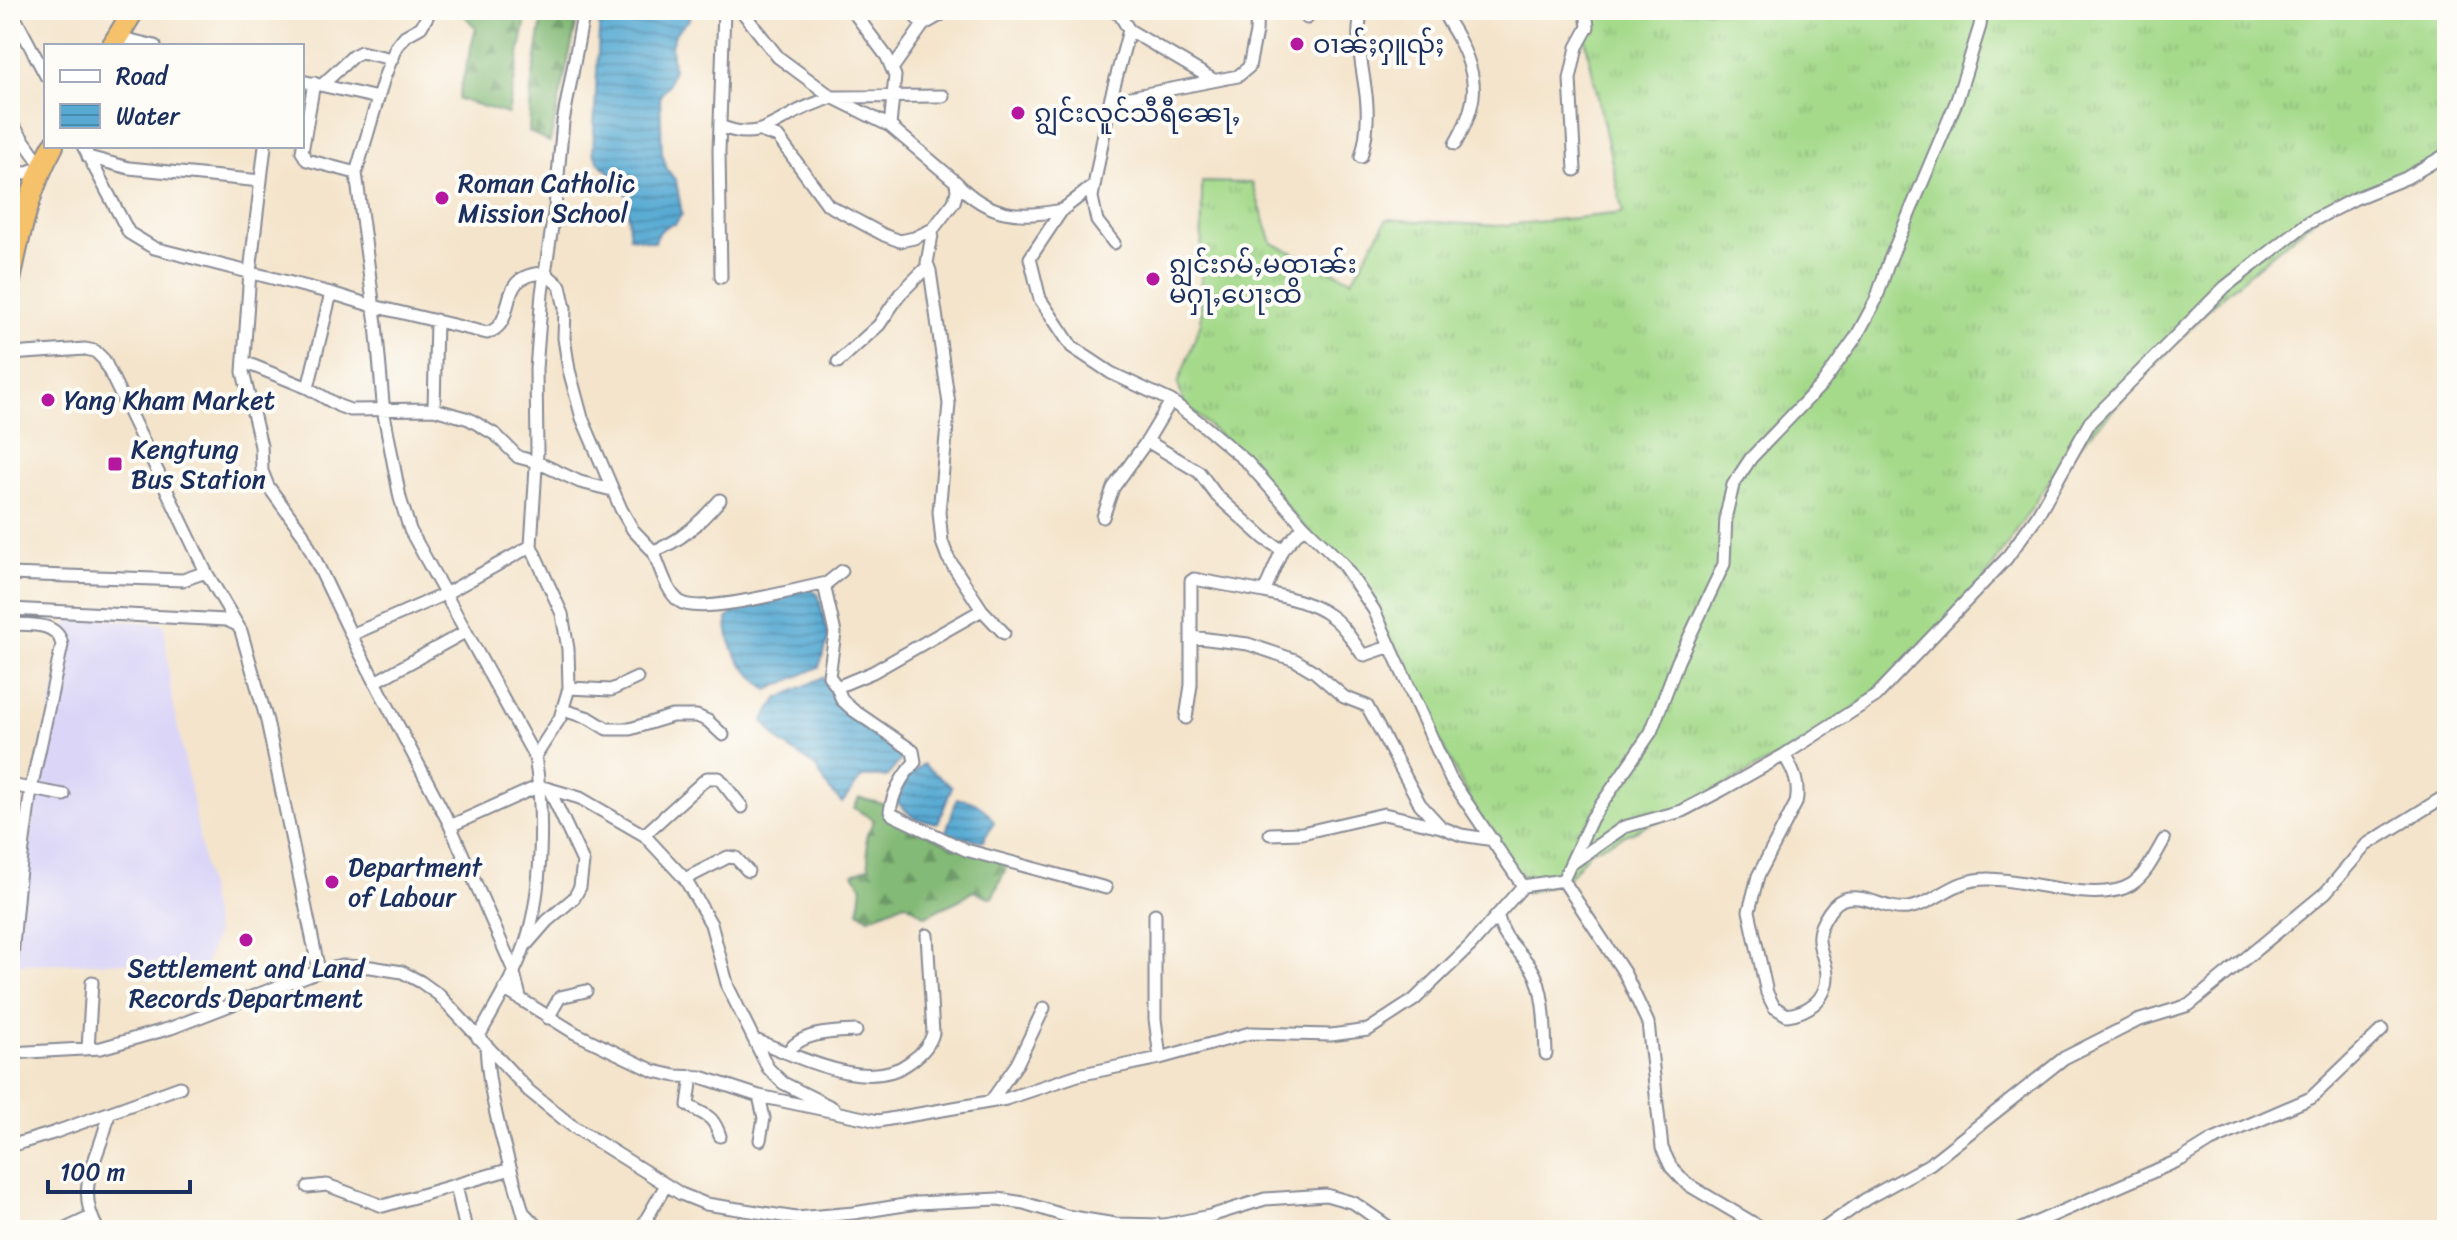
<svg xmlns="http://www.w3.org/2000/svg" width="2457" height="1240" font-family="Sriracha,'Noto Sans Myanmar',sans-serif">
<defs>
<pattern id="grass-tufts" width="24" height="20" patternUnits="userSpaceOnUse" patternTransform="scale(2)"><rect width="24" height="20" fill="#a5da8b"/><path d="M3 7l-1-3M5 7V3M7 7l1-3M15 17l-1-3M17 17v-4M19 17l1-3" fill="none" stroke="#8dbb7a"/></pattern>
<pattern id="forest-firs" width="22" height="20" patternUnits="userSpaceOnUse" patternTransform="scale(2)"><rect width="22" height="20" fill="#84ba77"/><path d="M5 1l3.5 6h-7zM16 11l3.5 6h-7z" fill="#6b9865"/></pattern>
<pattern id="water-rules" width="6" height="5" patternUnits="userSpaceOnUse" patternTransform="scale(2)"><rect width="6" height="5" fill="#58aad3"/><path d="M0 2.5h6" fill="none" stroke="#488bae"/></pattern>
</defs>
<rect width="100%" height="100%" fill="#fdfcf7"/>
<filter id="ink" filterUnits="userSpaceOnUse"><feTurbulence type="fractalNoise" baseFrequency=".0125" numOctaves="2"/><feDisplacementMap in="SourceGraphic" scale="16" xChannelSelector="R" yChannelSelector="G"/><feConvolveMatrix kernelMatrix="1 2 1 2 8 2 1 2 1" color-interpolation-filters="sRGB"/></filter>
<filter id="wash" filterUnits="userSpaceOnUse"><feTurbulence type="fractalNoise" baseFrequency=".006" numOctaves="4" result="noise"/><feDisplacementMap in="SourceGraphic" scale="32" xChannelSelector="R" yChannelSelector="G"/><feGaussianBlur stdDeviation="1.8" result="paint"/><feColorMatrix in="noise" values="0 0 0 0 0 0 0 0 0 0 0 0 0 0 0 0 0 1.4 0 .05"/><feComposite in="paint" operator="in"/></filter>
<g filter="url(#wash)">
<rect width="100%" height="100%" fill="#f4e4cb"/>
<!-- built -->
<path fill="#dbd6f7" d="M70,616L164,624L172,700L193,800L216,935L204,967L161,962L15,964L38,772Z"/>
<!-- grass -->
<path fill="url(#grass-tufts)" stroke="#608474" stroke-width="2" d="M1579,10H2447V144L2429,168L2342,196L2213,304L2057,469L1962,613L1837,724L1675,813L1590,851L1566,881L1525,893L1493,845L1370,605L1319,543L1232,447L1184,403L1178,384L1201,322L1202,182L1252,183L1272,243L1352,280L1387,219L1497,226L1623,213Z"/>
<!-- forest -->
<path fill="url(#forest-firs)" stroke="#50746a" stroke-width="2" d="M466,10H514L527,13L508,114L458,99L476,28L465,16Z
M543,12L576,25L550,142L529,132L531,89Z
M859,798L891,806L914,827L955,848L979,847L1010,860L992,898L973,891C959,903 942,906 926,916L905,903L869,918L859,911L862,886L853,874L869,867L866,837L874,820L854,808Z"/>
<!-- water -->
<path fill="url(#water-rules)" stroke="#3a6c98" stroke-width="2" d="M600,10H694L688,21L676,32L671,46L673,69L668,85L660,96L662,153L667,169L676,181L682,214L675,224C664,225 658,231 655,242L630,237C627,224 629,193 623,185C612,168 603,175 593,151Z
M810,588L818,594L829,638L819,667L768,690C744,669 727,653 727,619L737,608Z
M823,677C844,719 866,732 906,753L887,777H862L842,803L828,788L816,767L780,742L763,721L777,699Z
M923,764L952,787L938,823L914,818L897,802L907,778Z
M957,799C973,799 986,808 994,822L983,841L967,838L957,843L946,832Z"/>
</g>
<g filter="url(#ink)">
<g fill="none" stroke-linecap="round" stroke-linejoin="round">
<defs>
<path id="street" d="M11,10L46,76
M431,10L421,27L405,36L396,47L384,78L356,173L376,324L384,414L400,498L410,530L535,757C544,811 543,893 525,945C514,977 494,1008 478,1038
M741,10L778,57L832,97L943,96
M909,10L923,25
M1111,10L1120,15L1129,30L1110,101L1092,197L1097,221L1114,243
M1443,10C1446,20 1453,28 1458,38C1480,80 1478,104 1455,144
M1307,18L1308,10
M1129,30L1212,79
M118,37L155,46
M892,69L923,25L942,14L944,10
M302,81L378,98
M314,83L302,152L307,160L356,173
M322,85L353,56L361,52L392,59
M1110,101L1238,76L1249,67L1256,32L1257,10
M10,121L42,166L10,179
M720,126C753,140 767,128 796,112C807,106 820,102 832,97L890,126
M760,131L778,137L828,205L884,235L900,241L914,238L933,229L954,202L957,191L956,182L890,126L895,76L887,57L852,10
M83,146L129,233L154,248L331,293L373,306L487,333C521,323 492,274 545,273L560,286L565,308L564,338L569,370L582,418L621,509L633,530L653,551C681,542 700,522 720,500
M265,146L250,272L243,372L261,446L262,471L268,486L303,534L357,647L449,823L513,969L520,997
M88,157L129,168L261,181
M1361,157C1366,140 1368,124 1367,106C1366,79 1352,35 1363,10
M1575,170L1570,79L1577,47L1588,27L1586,10
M957,183C988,216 1019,219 1062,210
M1093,186L1062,210L1030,258L1040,299L1072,347L1111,373L1171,401L1203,425L1247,462L1304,526L1342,563L1374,610L1450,778L1523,886
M933,229L927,263L930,271L949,404L939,512L942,542L948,558L982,610L1004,633
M721,277L719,151L724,10
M10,354L85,349L95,351L104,360L206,572L241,631L267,721L319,971
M244,362L308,388L339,406L350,410L434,409L469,419L496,435L518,457L537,462L580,482L612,490
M838,362L879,325L900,294L928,266
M308,388L331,293
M434,409L436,320
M1147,441L1199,472L1217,496L1265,539L1282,550
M1103,517L1113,488L1147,441L1171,401
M653,551C660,566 666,591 679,601C698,617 801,588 827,583
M842,571L827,583L825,589L835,633L829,676L837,687L873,672L982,610
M10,574L183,580L206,572
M1264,592C1285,597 1311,602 1329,615C1343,624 1352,640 1362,654L1365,655L1391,646
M10,609L226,620L235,624
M10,624C29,625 58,621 62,645L31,789L19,878L10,979
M351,635L445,594L531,546
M1191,637L1248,644L1295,660L1315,672L1344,697L1367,706L1420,804L1441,827
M375,682L465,632
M837,687L842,700L853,710L913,751L915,762C902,776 893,793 890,811L893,815L966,850L1106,888
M569,688L611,690L637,678
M563,710L589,718L607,729H630L672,716H697L708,721L723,735
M1186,718L1191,685V581L1194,579L1264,592L1282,550L1304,526
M1784,755C1794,771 1800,785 1796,803L1758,876L1749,911L1767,993L1774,1007L1787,1015C1808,1012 1826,1000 1827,977C1828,963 1817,949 1819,935C1819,927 1825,918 1829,912C1833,906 1840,899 1848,898C1868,895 1887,911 1908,908C1938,903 1952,879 1987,879C2026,878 2098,906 2132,884C2147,874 2155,855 2164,840
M535,757L560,718L569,688L568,649L562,614L531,546L537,452L536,369L542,293L555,207L563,122L584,10
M10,785L64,795
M450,826L539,786L580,798L644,835L685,879L711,924L728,987L768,1068L783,1083L833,1108
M1270,834L1302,833L1384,814L1441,827L1461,835L1494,840
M644,835L707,778H719L742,807
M1571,864L1624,827L1682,811L1722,790L1784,755L1876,696L2006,559L2037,516L2090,422L2225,287L2306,224L2354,199L2406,178L2447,154
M685,879L728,857L736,858L748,871
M1563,880L1592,818L1651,732L1678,661L1724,564L1726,515L1733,485L1751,458L1823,383L1856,337L1876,300L1888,264L1957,100L1980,26L1982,10
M1155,914V1019L1160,1058
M1498,917C1504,942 1518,948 1532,969C1545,989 1545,1030 1546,1054
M527,944L547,921L574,898L580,887L583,862L549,789
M504,989L575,1033L654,1071L676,1076L701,1077L759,1096L878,1121L1006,1099L1078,1075L1160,1058L1250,1033L1331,1035L1368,1030L1414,1000L1470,946L1523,886L1563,880L1625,974L1648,1023L1662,1148L1671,1167L1687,1184L1765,1230
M548,1018L560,997L586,991
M755,1040C798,1056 868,1094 910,1062C920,1055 930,1045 933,1033L927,935
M486,1046C489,1109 512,1169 528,1230
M88,1049L92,982
M788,1052C801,1032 833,1032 856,1031
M10,1053L101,1048L171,1028L319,971L342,966L371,967L402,972L421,982L439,995L529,1091L571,1125L681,1194L706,1204L796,1218L854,1213L917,1203L998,1199L1024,1203L1066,1216L1115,1224L1164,1225L1210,1216L1265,1199L1326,1195L1354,1203L1393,1230
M692,1076L688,1105C706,1117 712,1113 720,1136
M759,1096L764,1118L760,1140
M991,1101L1017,1064L1044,1008
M10,1146L53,1133L180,1087
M456,1185L466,1230
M308,1187L327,1185L383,1206L511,1169
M524,1213L540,1230
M797,1218L823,1230
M63,1230L91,1217
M98,1230C72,1184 101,1159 109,1113
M640,1230L666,1185
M1822,1230L1866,1199L1930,1164L2064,1058L2137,1021L2189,1005L2326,892L2366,845L2447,795
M2019,1230L2182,1159L2211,1141L2311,1098L2382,1030"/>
<path id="highway" d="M112,46L134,10
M10,281C19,234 30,187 53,146"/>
</defs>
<!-- street casing -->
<use href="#street" stroke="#888a94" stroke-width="15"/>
<!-- highway casing -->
<use href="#highway" stroke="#888a94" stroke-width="24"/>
<!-- street -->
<use href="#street" stroke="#fff" stroke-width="11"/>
<!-- highway -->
<use href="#highway" stroke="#f5c16b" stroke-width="20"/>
</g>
</g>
<!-- markers -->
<g fill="#b5179e" stroke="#fdfcf7" stroke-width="3">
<circle cx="1297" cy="44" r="8"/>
<circle cx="1018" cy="113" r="8"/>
<circle cx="442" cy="198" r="8"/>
<circle cx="1153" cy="279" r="8"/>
<circle cx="48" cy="400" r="8"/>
<rect x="107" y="456" width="16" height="16" rx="4"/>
<circle cx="332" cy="882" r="8"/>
<circle cx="246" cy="940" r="8"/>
</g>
<g text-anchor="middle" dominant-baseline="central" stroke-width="8" stroke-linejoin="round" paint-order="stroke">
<!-- poi labels -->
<g font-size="26" fill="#1b2f5e" stroke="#fdfcf7" text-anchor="start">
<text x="1313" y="44">ဝၢၼ်ႈႁူၺ်ႈ</text>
<text x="1034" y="113">ၵျွင်းလူင်သီရီၼေႃႇ</text>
<text x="458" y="183">Roman Catholic<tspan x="458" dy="30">Mission School</tspan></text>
<text x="1169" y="264">ၵျွင်းၵမ်ႇမထၢၼ်း<tspan x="1169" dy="30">မႁႃႇပေႃးထိ</tspan></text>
<text x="64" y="400">Yang Kham Market</text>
<text x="131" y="449">Kengtung<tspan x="131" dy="30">Bus Station</tspan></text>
<text x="348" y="867">Department<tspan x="348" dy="30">of Labour</tspan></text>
<text x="246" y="968" text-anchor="middle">Settlement and Land<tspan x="246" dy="30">Records Department</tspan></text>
</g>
</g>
<!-- margin -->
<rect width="2457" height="1240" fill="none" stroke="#fdfcf7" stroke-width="40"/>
<!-- legend -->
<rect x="44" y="44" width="260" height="104" fill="#fdfcf7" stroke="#a3aaba" stroke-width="2"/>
<rect x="60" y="70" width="40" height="12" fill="#ffffff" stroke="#a3aaba" stroke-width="2"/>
<text x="116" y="84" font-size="24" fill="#1b2f5e">Road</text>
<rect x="60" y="104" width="40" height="24" fill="url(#water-rules)" stroke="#a3aaba" stroke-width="2"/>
<text x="116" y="124" font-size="24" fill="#1b2f5e">Water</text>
<!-- scale -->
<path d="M48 1180v12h142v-12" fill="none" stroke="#1b2f5e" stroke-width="4"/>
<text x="60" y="1180" font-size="24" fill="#1b2f5e" stroke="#fdfcf7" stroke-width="6" paint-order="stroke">100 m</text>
</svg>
